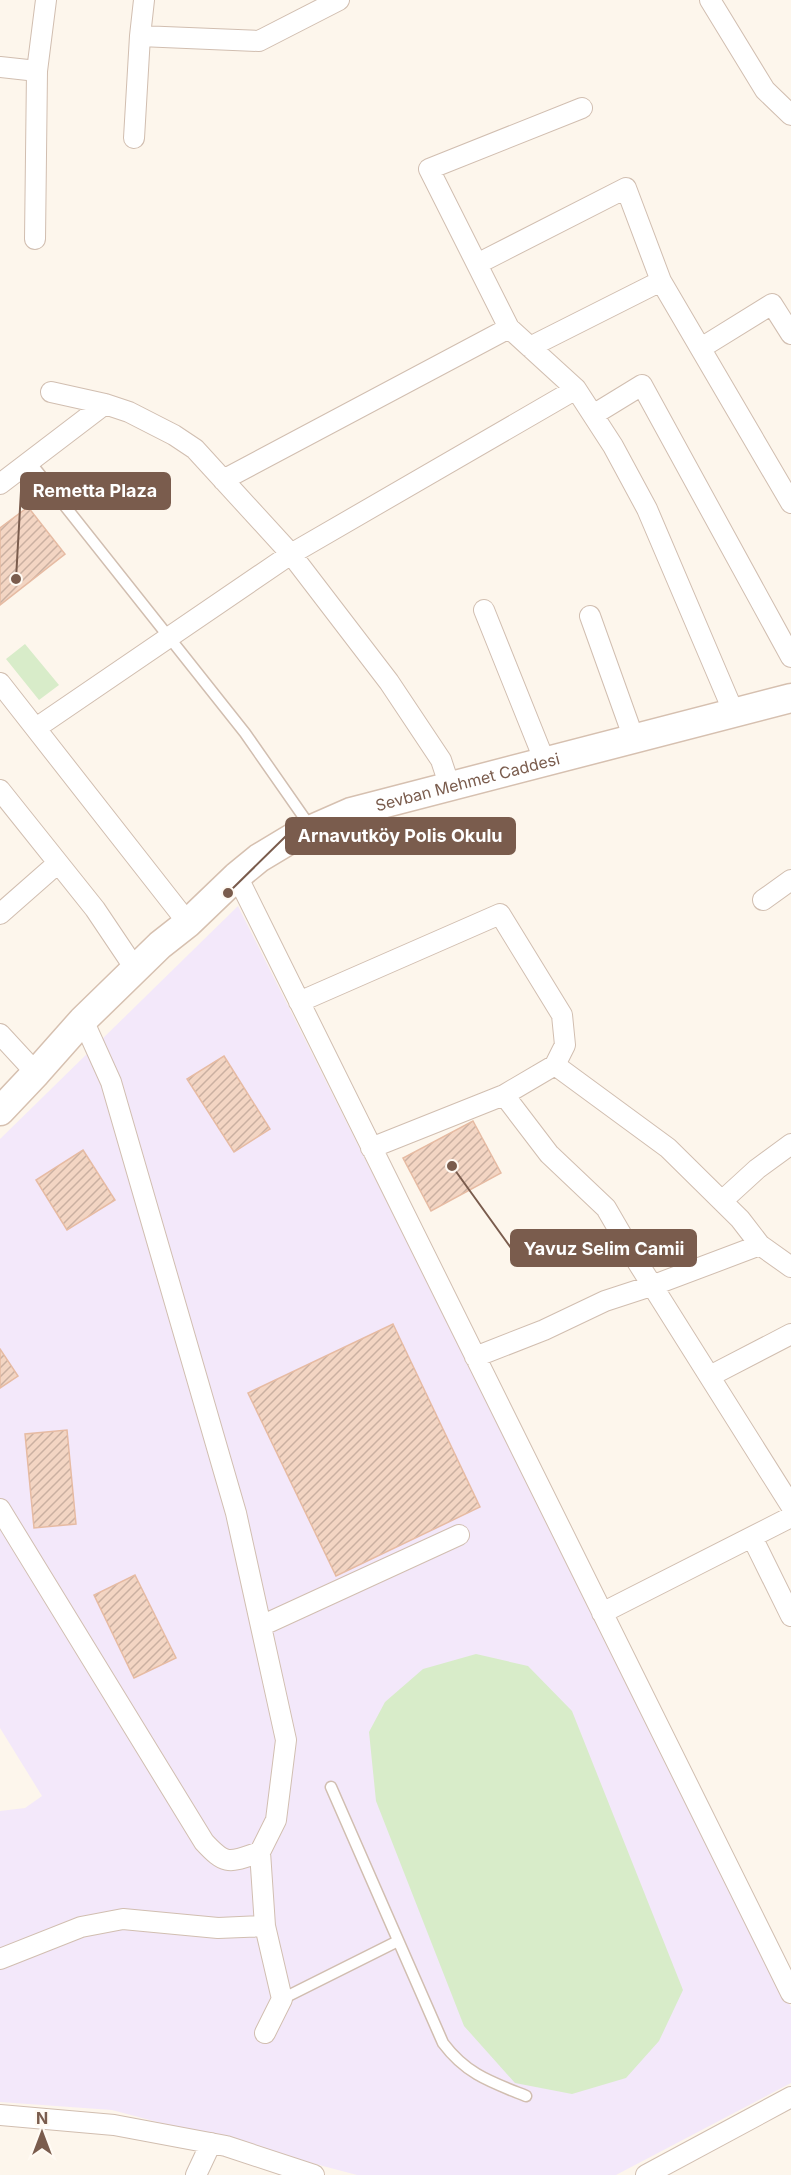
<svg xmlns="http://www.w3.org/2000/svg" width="791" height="2175" font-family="Inter,sans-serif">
<defs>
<pattern id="building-hatch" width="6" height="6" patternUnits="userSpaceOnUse" patternTransform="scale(1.5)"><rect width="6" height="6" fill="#f3d5c3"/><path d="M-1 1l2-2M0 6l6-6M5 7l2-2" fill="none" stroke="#cab0a1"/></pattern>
</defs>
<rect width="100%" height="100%" fill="#fdf6ec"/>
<!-- education -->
<path fill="#f3e8fa" d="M238,906L791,2007V2083L616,2175H357L112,2110L0,2102V1811L25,1808L42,1796L0,1728V1139Z"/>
<!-- green -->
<path fill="#d8ecc9" d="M25,644L59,685L39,700L6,659Z
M476,1654L528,1666L572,1711L683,1990L659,2041L626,2078L572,2094L515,2083L464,2026L376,1801L369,1732L385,1702L423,1669Z"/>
<!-- building -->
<path fill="url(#building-hatch)" stroke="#e6bba3" stroke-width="1.5" d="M28,507L65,554L0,605V528Z
M224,1056L270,1129L234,1152L187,1079Z
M473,1121L501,1173L431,1211L403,1158Z
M83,1150L115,1200L67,1230L36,1180Z
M393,1324L480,1507L336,1576L248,1393Z
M0,1349L18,1376L0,1388Z
M67,1430L76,1524L34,1528L25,1434Z
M135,1575L176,1658L134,1678L94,1595Z"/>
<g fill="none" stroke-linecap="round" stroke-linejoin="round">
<defs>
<path id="lane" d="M30,462L245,733L312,829
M331,1787L443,2043C466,2074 491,2082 526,2096
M282,1999L398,1941"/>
<path id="street" d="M710,0L765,90L791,115
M140,36L259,41L339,0
M0,67L37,71
M582,108L429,169L509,328L576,389L613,446L647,509L734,713
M134,138L140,36L144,0
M35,239L37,71L46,0
M477,264L626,188L661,281L791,503
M530,347L661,281
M701,348L772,304L791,334
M51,392L105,404L129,412L174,435L195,449L291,554L389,682L441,760L450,787
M593,415L642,385L791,657
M223,480L509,328
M0,484L105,404
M484,610L545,762
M590,616L634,739
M0,683L188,923
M36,728L291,554L576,389
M0,790L95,909L136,970
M237,876L791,1993
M763,900L791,880
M0,914L58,863
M299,1002L500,914L562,1015L565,1045L555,1065L504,1095L371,1148
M0,1034L36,1073
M555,1065L668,1148L740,1219L760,1245L791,1267
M504,1095L549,1154L606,1208L638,1263L791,1506
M722,1201L757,1169L791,1144
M475,1357L544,1330L605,1301L654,1285L760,1245
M710,1376L791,1334
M0,1509L204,1842C227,1867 230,1862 260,1852L276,1820L286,1740L236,1513L111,1082L83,1020
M752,1537L791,1616
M602,1613L791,1517
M261,1626L459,1535
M260,1852L265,1926L282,1999L265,2033
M0,1959L81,1927L123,1919L218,1928L265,1926
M0,2115L114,2125L226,2146L314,2175
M196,2175L211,2143
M646,2175L791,2097"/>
<g id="secondary">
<path id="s1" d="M0,1111L36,1073L83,1020L160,945L188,923L237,876L259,858L294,837L351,812L791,698"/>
</g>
</defs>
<!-- lane casing -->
<use href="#lane" stroke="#d1beb0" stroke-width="13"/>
<!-- street casing -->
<use href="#street" stroke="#d1beb0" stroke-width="22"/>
<!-- secondary casing -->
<use href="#secondary" stroke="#d6c0b0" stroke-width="31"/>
<!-- lane -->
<use href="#lane" stroke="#fff" stroke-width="10"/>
<!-- street -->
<use href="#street" stroke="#fff" stroke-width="20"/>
<!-- secondary -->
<use href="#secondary" stroke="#fff" stroke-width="28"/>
</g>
<g text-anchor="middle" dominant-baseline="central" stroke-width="4.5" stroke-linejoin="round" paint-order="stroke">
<!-- street labels -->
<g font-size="16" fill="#7a5c4d" stroke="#fffaf3">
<text stroke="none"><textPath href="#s1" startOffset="586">Sevban Mehmet Caddesi</textPath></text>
</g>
</g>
<!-- callouts -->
<path fill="none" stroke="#7a5c4d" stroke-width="2" d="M16 579L21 491M228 893L286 836M452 1166L511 1248"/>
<g fill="#7a5c4d" stroke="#fffaf3" stroke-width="2">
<circle cx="16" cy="579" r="6"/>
<circle cx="228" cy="893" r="6"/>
<circle cx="452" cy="1166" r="6"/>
</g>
<g fill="#7a5c4d" stroke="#7a5c4d" stroke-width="2">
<rect x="21" y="473" width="149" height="36" rx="6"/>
<rect x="286" y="818" width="229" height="36" rx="6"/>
<rect x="511" y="1230" width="185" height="36" rx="6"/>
</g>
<g font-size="18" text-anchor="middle" font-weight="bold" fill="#fff">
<text x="95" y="497">Remetta Plaza</text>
<text x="400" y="842">Arnavutköy Polis Okulu</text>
<text x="604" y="1255">Yavuz Selim Camii</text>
</g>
<!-- north arrow -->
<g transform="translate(42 2133)" stroke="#fffaf3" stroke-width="4.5" paint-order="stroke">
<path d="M0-4.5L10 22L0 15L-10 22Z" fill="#7a5c4d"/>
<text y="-9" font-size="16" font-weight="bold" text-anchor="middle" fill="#7a5c4d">N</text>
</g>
</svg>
